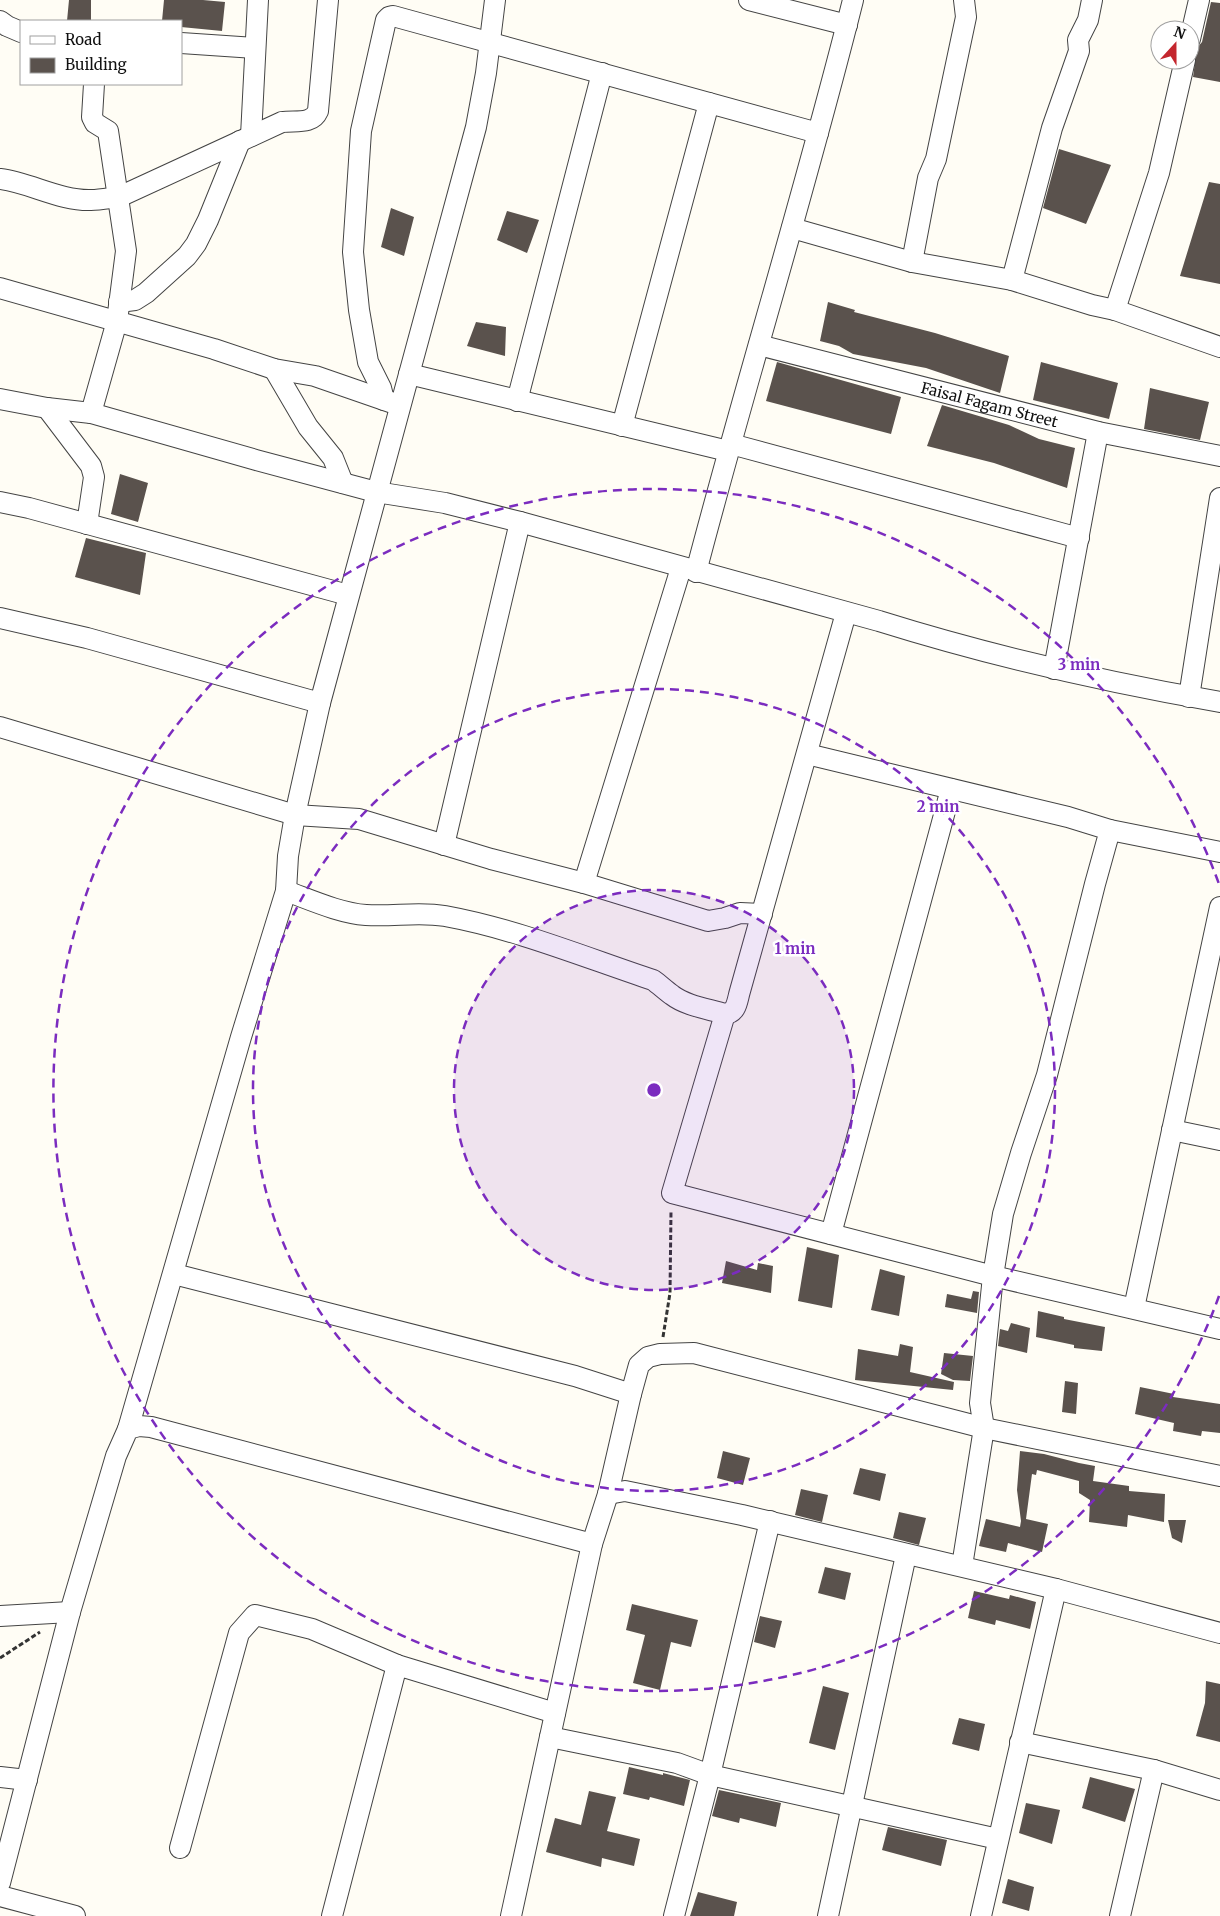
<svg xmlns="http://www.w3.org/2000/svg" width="1220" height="1916" font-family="Merriweather,serif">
<rect width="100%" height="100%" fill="#fffdf5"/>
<!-- building -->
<path fill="#5a524d" d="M69,0H91V21H67Z
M164,0H203L225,2L222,31L181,27V21H162Z
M1211,2L1220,3V82L1193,77L1197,48L1202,42Z
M1059,149L1111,165L1086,224L1043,208Z
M1209,182L1220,184V284L1180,276Z
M391,208L414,217L404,256L381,247Z
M507,211L539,220L527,253L497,240Z
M828,302L855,310L854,312L935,333L1009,356L1000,393L926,368L853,354L839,346L820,341Z
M476,322L506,327L505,356L467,346Z
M777,362L901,397L891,434L766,401Z
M1041,362L1118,383L1109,419L1033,400Z
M1150,388L1209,402L1200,440L1144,429Z
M942,405L1009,425L1039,439L1075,448L1067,488L994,463L927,446Z
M120,474L148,483L138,522L111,514Z
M86,538L146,553L140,595L75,577Z
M807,1247L839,1255L832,1308L798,1301Z
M726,1261L757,1270L758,1263L773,1266L771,1293L722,1283Z
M880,1269L905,1276L899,1316L871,1310Z
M973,1291L979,1292L977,1313L945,1307L947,1294L971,1299Z
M1038,1311L1064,1317V1319L1105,1327L1102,1351L1074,1348V1345L1036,1337Z
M1011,1323L1030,1328L1027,1353L998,1346L1000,1329L1008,1331Z
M900,1344L913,1347L910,1372L954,1382L953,1390L855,1380L858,1349L898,1356Z
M944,1353L973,1356L970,1381L953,1380L941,1374Z
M1065,1381L1078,1383L1076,1414L1062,1412Z
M1140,1387L1174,1394L1173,1397L1220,1404V1433L1202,1431L1201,1436L1173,1431L1174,1423L1135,1414Z
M723,1451L750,1458L743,1485L717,1478Z
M1020,1451L1044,1454L1079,1463L1095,1466L1093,1481L1129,1486V1491L1165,1494L1164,1522L1128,1515L1127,1527L1089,1522L1090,1500L1079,1493V1481L1037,1470L1036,1475L1032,1474L1026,1519L1048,1524L1042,1552L1008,1543L1006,1552L979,1546L986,1519L1020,1527L1021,1521L1017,1490Z
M860,1468L886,1474L880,1501L853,1494Z
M801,1489L828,1495L822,1522L795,1515Z
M899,1512L926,1518L919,1545L893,1538Z
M1168,1520H1186L1182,1543L1172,1538Z
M825,1567L851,1573L845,1600L818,1593Z
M974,1591L1009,1599L1010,1595L1036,1602L1030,1629L996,1620L995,1625L968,1618Z
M632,1604L698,1620L691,1647L671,1642L660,1690L633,1683L645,1635L626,1630Z
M760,1616L782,1621L775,1648L754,1642Z
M1206,1681L1220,1684V1742L1196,1736L1205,1703Z
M823,1686L849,1693L835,1750L809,1743Z
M959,1718L985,1724L979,1751L952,1744Z
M629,1767L663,1775V1773L690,1780L684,1806L650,1797L649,1800L623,1794Z
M1090,1777L1135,1789L1125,1822L1082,1808Z
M719,1790L781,1803L776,1827L740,1818L739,1823L712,1816Z
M589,1791L616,1797L607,1831L640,1839L634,1866L602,1858L601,1867L546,1852L555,1818L581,1825Z
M1026,1803L1060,1810L1052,1844L1019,1833Z
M888,1827L947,1840L941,1866L882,1850Z
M1008,1879L1034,1887L1029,1911L1002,1903Z
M698,1892L737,1902L734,1916H690Z"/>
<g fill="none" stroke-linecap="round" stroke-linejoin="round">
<defs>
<g id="street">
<path d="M749,0L847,25"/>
<path d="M0,21L7,26L21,32"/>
<path d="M1190,39L1199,0"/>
<path d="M181,43L255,48"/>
<path d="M251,136L258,0"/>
<path d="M0,179C31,183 60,201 91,200C100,200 110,198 119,197L282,122C295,120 312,125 318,111L328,0"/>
<path d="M792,228L912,262L1012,280L1092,305L1115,310L1220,347"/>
<path d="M912,262L928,178L936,159L966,17L964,0"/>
<path d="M1012,280L1052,128L1079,51L1078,40L1088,20L1092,0"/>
<path d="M0,288L214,349L274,369L315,376L393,403"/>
<path d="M119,302L135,300L146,293L187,256L196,244L208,220L240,141"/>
<path d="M1115,310L1159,173L1185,60"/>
<path id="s1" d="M759,345L1098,432L1220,456"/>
<path d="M274,369L308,427L333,458L343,483"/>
<path d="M409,374L728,451"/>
<path d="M0,399L47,408L91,413L256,460L376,492L445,503L520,522L879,621C991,656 1105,682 1220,702"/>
<path d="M384,400L381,388L368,362L359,310L353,252L361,131L386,20L389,17L393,16L818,133"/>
<path d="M517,401L602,73"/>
<path d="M47,408L91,466L94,477L87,524"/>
<path d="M91,413L117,321L126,251L108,131L95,123L92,117L94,84"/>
<path d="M622,426L709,103"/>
<path d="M731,444L1079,538"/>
<path d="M0,502L29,508L348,595"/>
<path d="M696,572C746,381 805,192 853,0"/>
<path d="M0,618L87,638L320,703"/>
<path d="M1054,669L1098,432"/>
<path d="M1189,697L1220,498"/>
<path d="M0,727L295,815L359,819L491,859L584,883L708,921L725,918L740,913L762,914"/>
<path d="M807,754L1068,817L1110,830L1095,884L1047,1075L1021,1153L1003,1214L993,1276L980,1403L984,1428L962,1566"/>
<path d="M1110,830L1220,852"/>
<path d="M444,845L520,522"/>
<path d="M584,883L681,568"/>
<path d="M286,891C311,900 339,913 366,915C394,917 418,911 445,916C516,929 584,957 653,980C660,985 665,990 672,995C686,1006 709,1009 725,1014C737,1013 737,1001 740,991L846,613"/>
<path d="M725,1014L672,1193L993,1276L1220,1329"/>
<path d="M1172,1130L1220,1140"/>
<path d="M831,1234L951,789"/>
<path d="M174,1274L575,1376L631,1394"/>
<path d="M1134,1308L1220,907"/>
<path d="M128,1429L241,1037L286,891L288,856L295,815L320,703L476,127L486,73L495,0"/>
<path d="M608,1494L625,1491L742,1515L1056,1589L1220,1633"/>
<path d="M770,1521L710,1775L998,1839"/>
<path d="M0,1616L70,1612"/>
<path d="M550,1737L677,1763L710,1775L674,1916"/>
<path d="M1020,1742L1154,1770L1220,1790"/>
<path d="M0,1777L27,1780"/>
<path d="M180,1848L239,1633L255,1615L312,1629L397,1665"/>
<path d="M0,1883L70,1612L116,1456L128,1429L139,1426L151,1427L592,1544"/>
<path d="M0,1896L75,1916"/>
<path d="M332,1916L397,1665L555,1713"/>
<path d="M511,1916L592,1544L608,1494L631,1394L639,1365L648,1357L660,1354L694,1353L984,1428L1220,1476"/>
<path d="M828,1916L906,1555"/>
<path d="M981,1916L1056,1589"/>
<path d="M1120,1916L1154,1770"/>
</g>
</defs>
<!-- street casing -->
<use href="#street" stroke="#444" stroke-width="22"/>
<!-- path -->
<path stroke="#333" stroke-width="3" stroke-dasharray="5 2.5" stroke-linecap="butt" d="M663,1337L670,1293L671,1211
M0,1658L40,1632"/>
<!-- street -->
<use href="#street" stroke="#fff" stroke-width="20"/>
</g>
<!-- distance rings -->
<circle cx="654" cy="1090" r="200" fill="#7b2cbf" fill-opacity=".12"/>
<g fill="none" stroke="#7b2cbf" stroke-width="2.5" stroke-dasharray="9 6">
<circle cx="654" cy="1090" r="200"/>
<circle cx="654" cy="1090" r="401"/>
<path d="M1219 1296A601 601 0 1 1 1219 884"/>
</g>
<g text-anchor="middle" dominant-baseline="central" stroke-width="5" stroke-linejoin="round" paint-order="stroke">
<!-- street labels -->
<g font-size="15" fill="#111" stroke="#fff">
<text stroke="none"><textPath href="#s1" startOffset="238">Faisal Fagam Street</textPath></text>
</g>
</g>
<circle cx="654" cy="1090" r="8" fill="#7b2cbf" stroke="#fff" stroke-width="2.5"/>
<g font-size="15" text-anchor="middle" font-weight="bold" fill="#7b2cbf" stroke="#fff" stroke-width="5" stroke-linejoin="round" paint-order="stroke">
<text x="1079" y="670">3 min</text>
<text x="938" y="812">2 min</text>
<text x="795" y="954">1 min</text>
</g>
<!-- legend -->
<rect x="20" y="20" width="162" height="65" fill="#ffffff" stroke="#a0a0a0"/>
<rect x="30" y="36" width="25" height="8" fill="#ffffff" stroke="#a0a0a0"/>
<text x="65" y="45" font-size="15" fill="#111111">Road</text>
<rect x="30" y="58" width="25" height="15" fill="#5a524d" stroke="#a0a0a0"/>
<text x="65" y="70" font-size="15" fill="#111111">Building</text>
<!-- north arrow -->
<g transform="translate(1175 45) rotate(21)"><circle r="24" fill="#ffffff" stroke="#a0a0a0"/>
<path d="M0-4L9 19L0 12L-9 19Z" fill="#c4262e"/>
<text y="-8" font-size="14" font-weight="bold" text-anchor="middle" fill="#111111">N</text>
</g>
</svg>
